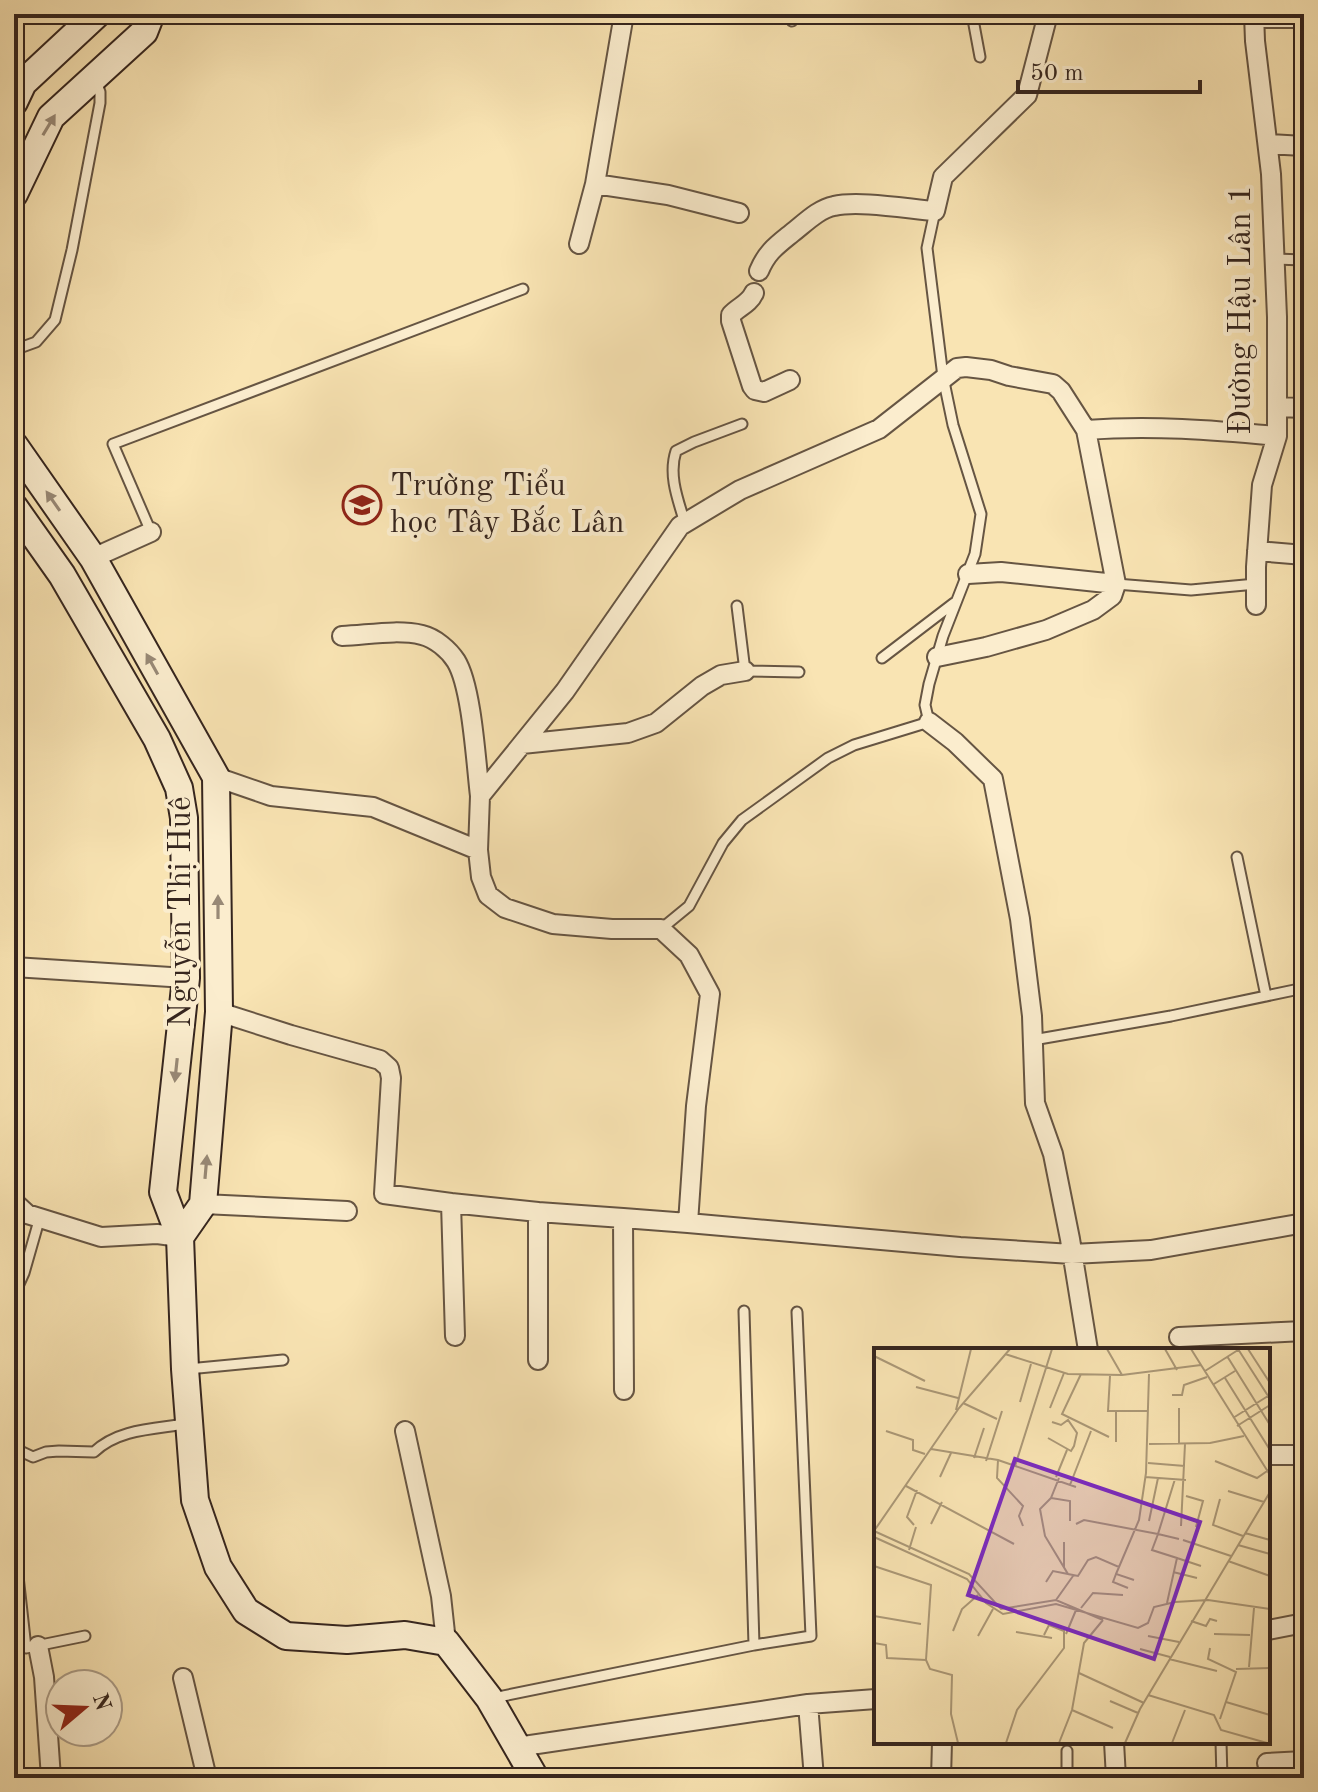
<svg xmlns="http://www.w3.org/2000/svg" width="1318" height="1792" font-family="'Old Standard TT',serif">
<rect width="100%" height="100%" fill="#f9e4b3"/>
<filter id="stains"><feTurbulence type="fractalNoise" baseFrequency=".0025" numOctaves="4"/><feColorMatrix values="0 0 0 0 .2 0 0 0 0 .09 0 0 0 0 .02 0 0 0 .5 -.17"/></filter>
<radialGradient id="worn" r=".72"><stop offset=".6" stop-color="#630" stop-opacity="0"/><stop offset="1" stop-color="#630" stop-opacity=".3"/></radialGradient>
<g fill="none" stroke-linecap="round" stroke-linejoin="round">
<defs>
<path id="lane" d="M972,14L980,57
M792,21L795,14
M1275,259L1304,260
M14,350L36,342L55,320L72,250L100,103V92L96,81
M685,523C678,500 668,475 676,451L694,442L742,424
M151,532L113,444L523,289
M1116,584L1191,590L1256,584
M737,606L745,671L799,672
M882,658L954,603
M1237,857L1266,996
M661,929L689,906L723,843L742,820L828,758L854,745L929,722L925,705L929,684L943,636L975,554L981,514L953,425L943,377L927,248L935,211
M1033,1040L1171,1016L1304,988
M14,1295L24,1273L40,1217
M188,1369L283,1360
M14,1448L33,1457L46,1452L59,1451L94,1452C118,1429 154,1429 185,1424
M18,1576L26,1648L85,1636
M754,1645L811,1636L797,1312
M493,1698L754,1645L744,1311
M1221,1742L1222,1778
M1067,1778V1751"/>
<path id="street" d="M1254,14L1255,41L1271,174L1277,317V436L1262,485L1256,567V605
M1254,18H1304
M1268,144L1304,146
M595,184L668,195L739,213
M579,244L595,184L624,14
M759,271C767,252 776,246 792,233C804,224 818,209 834,206C858,200 909,209 935,211L943,177L1027,95L1048,14
M754,293C749,304 738,307 731,315V321L752,386L755,390L764,392L790,380
M1277,407L1304,408
M1257,551L1304,555
M93,558L151,532
M968,574L1001,572L1116,584
M342,636C368,635 397,629 422,635C435,638 449,650 456,661C472,687 476,763 480,796
M937,657L986,647L1046,630L1093,610L1112,596L1116,584L1086,430C1151,425 1213,430 1277,436
M929,722L955,742L993,779L1020,919L1032,1016L1035,1103L1053,1154L1070,1239L1088,1350
M522,744L628,733L656,723L702,686L721,675L745,671
M216,777L271,796L373,807L478,850
M14,967L186,978
M219,1012L291,1035L380,1060L389,1068L391,1078L384,1194L451,1203L455,1336
M14,1202L27,1214L101,1237L157,1234L180,1237
M451,1203L538,1212
M203,1204L347,1211
M688,1223L960,1247L1072,1254L1151,1250L1304,1223
M1179,1337L1304,1331
M538,1360V1212L623,1218
M624,1390L623,1218L688,1223L696,1106L710,994L689,955L661,929H612L553,924L505,908L488,895L481,877L478,850L480,796L565,691L680,526L740,490L879,429L957,368L966,367L991,370L1009,376L1053,384L1061,391L1086,430
M405,1431L441,1596L446,1642
M1268,1455H1304
M1268,1630L1304,1623
M38,1646L44,1677L51,1778
M183,1678L207,1778
M808,1704L814,1778
M1114,1742L1116,1778
M517,1747L808,1704L876,1699
M1267,1763L1304,1761
M941,1778L942,1742"/>
<path id="secondary" d="M14,102L23,83L97,14
M14,194L51,117L144,32L151,14
M14,445L93,558L216,777L219,1012L203,1204L180,1237
M14,507L62,575L157,739L179,788L184,818L186,978L163,1192L180,1237L185,1369L195,1500L218,1567L246,1611L286,1636L347,1640L405,1635L446,1642L489,1698L535,1778"/>
</defs>
<!-- lane casing -->
<use href="#lane" stroke="#665543" stroke-width="13"/>
<!-- street casing -->
<use href="#street" stroke="#665543" stroke-width="22"/>
<!-- secondary casing -->
<use href="#secondary" stroke="#35251e" stroke-width="30"/>
<!-- lane -->
<use href="#lane" stroke="#fbedce" stroke-width="9"/>
<!-- street -->
<use href="#street" stroke="#fbedce" stroke-width="18"/>
<!-- secondary -->
<use href="#secondary" stroke="#fbedce" stroke-width="26"/>
</g>
<!-- one-way arrows -->
<defs><path id="oneway-solid" d="M-6-.8H1V-3.2L6.5 0L1 3.2V.8H-6Z" transform="scale(2)"/></defs>
<g fill="#988976">
<use href="#oneway-solid" transform="translate(49 125) rotate(-59)"/>
<use href="#oneway-solid" transform="translate(53 501) rotate(-125)"/>
<use href="#oneway-solid" transform="translate(152 664) rotate(-119)"/>
<use href="#oneway-solid" transform="translate(218 907) rotate(-90)"/>
<use href="#oneway-solid" transform="translate(176 1070) rotate(96)"/>
<use href="#oneway-solid" transform="translate(206 1167) rotate(-85)"/>
</g>
<!-- icons -->
<defs>
<symbol id="school-ring" viewBox="-11 -11 22 22"><circle r="9.5" fill="#fbedce" stroke="#8f2418" stroke-width="1.5"/><path d="M0-5L7-2L0 1L-7-2ZM-4 1L0 2.5L4 1V4Q0 6-4 4Z" fill="#8f2418"/></symbol>
</defs>
<g fill-rule="evenodd">
<use href="#school-ring" x="340" y="483" width="44" height="44"/>
</g>
<g text-anchor="middle" dominant-baseline="central" stroke-width="8" stroke-linejoin="round" paint-order="stroke">
<!-- street labels -->
<g font-size="32" fill="#35251e" stroke="#fbedce">
<text transform="translate(1242 310) rotate(-90)">Đường Hậu Lân 1</text>
<text transform="translate(182 912) rotate(-90)">Nguyễn Thị Huê</text>
</g>
<!-- poi labels -->
<g font-size="32" fill="#35251e" stroke="#fbedce" text-anchor="start">
<text x="390" y="487">Trường Tiểu<tspan x="390" dy="37">học Tây Bắc Lân</tspan></text>
</g>
</g>
<!-- overview -->
<g transform="translate(874 1348)">
<rect width="396" height="396" fill="#f9e4b3"/>
<path fill="none" stroke="#ab9877" stroke-width="2" d="M233,1L248,27M291,1L303,22M317,1L396,127M364,1L396,51M374,1L396,35M131,6L194,26L248,27L327,17M0,8L51,33M353,8L396,77M331,23L364,2M207,26L188,66L235,89M236,28L234,63H274M351,30L396,102M340,36L361,23M42,39L84,50M298,47H308L310,37L333,29M146,54L157,16M89,55L123,71M176,60L190,25M305,60V96M82,62L97,1M242,63V94M359,70L394,48M363,78L396,57M12,83L39,92V102L51,106M174,90L197,103L200,98L203,85L194,72L187,77L178,74M275,96L336,95L370,88M57,101L124,112L202,139M100,110L110,80M124,112L123,130L149,158L145,168L149,178M112,113L128,63M341,113L383,130L396,121M274,115L311,118M141,118L178,1M66,129L77,105M182,129L193,102M271,129L312,132M185,130L177,150L196,153V173M301,131L284,186L305,191M196,137L217,83M32,138L140,196M354,143L390,154M312,148L329,153L322,179M177,150L166,161L171,188L194,226L204,228L214,212L222,209L245,219L242,226L260,232M346,151L339,177L369,188M275,173L284,130M57,176L68,154M202,176L210,172L284,186L278,202L303,210L293,255M40,177L33,169L43,142M307,178L311,96M0,183L95,226L127,261L182,252L229,272M0,183L85,60L136,1M371,185L396,192M0,189L93,231L112,255L129,266L182,256L264,280L274,275L280,259L301,254L334,252L396,261M309,192L357,208M364,197L396,206M35,202L42,179M303,210L327,218M354,213L396,228M0,218L57,237L52,312M190,219V194M245,219L265,172L272,125L275,26M299,224L323,230M242,226L239,234L254,240M172,234L179,223L194,226M182,252L199,228M207,260L219,245L249,247M0,268L47,276M317,273L332,278L336,271L343,273M79,283L88,261L104,247M142,284L178,290M192,286L202,262M340,286L376,287M104,288L119,261M274,288L305,294M0,295L12,297L13,310L52,312M336,300L334,311L362,324L346,371M266,301L296,309M295,311L343,323M52,312L56,321L78,327L77,366L84,395M375,319L380,260M362,321L396,320M205,325L270,355M274,347L340,367L347,382L393,395M236,353L264,365M352,354L396,367M198,362L239,380M132,395L143,362L190,300V283L175,277L170,287M185,395L198,362L210,295L229,272M251,395L266,361L396,144M298,395L311,362"/>
<path fill="#7b2cbf" fill-opacity="0.15" stroke="#7b2cbf" stroke-width="4" d="M141,111L326,174L280,311L94,247Z"/>
<rect width="396" height="396" fill="none" stroke="#35251e" stroke-width="4"/>
</g>
<!-- margin -->
<rect width="1318" height="1792" fill="none" stroke="#f9e4b3" stroke-width="48"/>
<rect x="16" y="16" width="1286" height="1760" fill="none" stroke="#35251e" stroke-width="4"/>
<rect x="24" y="24" width="1270" height="1744" fill="none" stroke="#35251e" stroke-width="2"/>
<!-- north arrow -->
<g transform="translate(84 1708) rotate(71)"><circle r="38" fill="#fbedce" stroke="#ac9d88" stroke-width="2"/>
<path d="M0-6L14 30L0 20L-14 30Z" fill="#8f2418"/>
<text y="-12" font-size="22" font-weight="bold" text-anchor="middle" fill="#35251e">N</text>
</g>
<!-- scale -->
<path d="M1018 80v12h182v-12" fill="none" stroke="#35251e" stroke-width="4"/>
<text x="1030" y="80" font-size="24" fill="#35251e" stroke="#fbedce" stroke-width="6" paint-order="stroke">50 m</text>
<rect width="100%" height="100%" filter="url(#stains)"/>
<rect width="100%" height="100%" fill="url(#worn)"/>
</svg>
